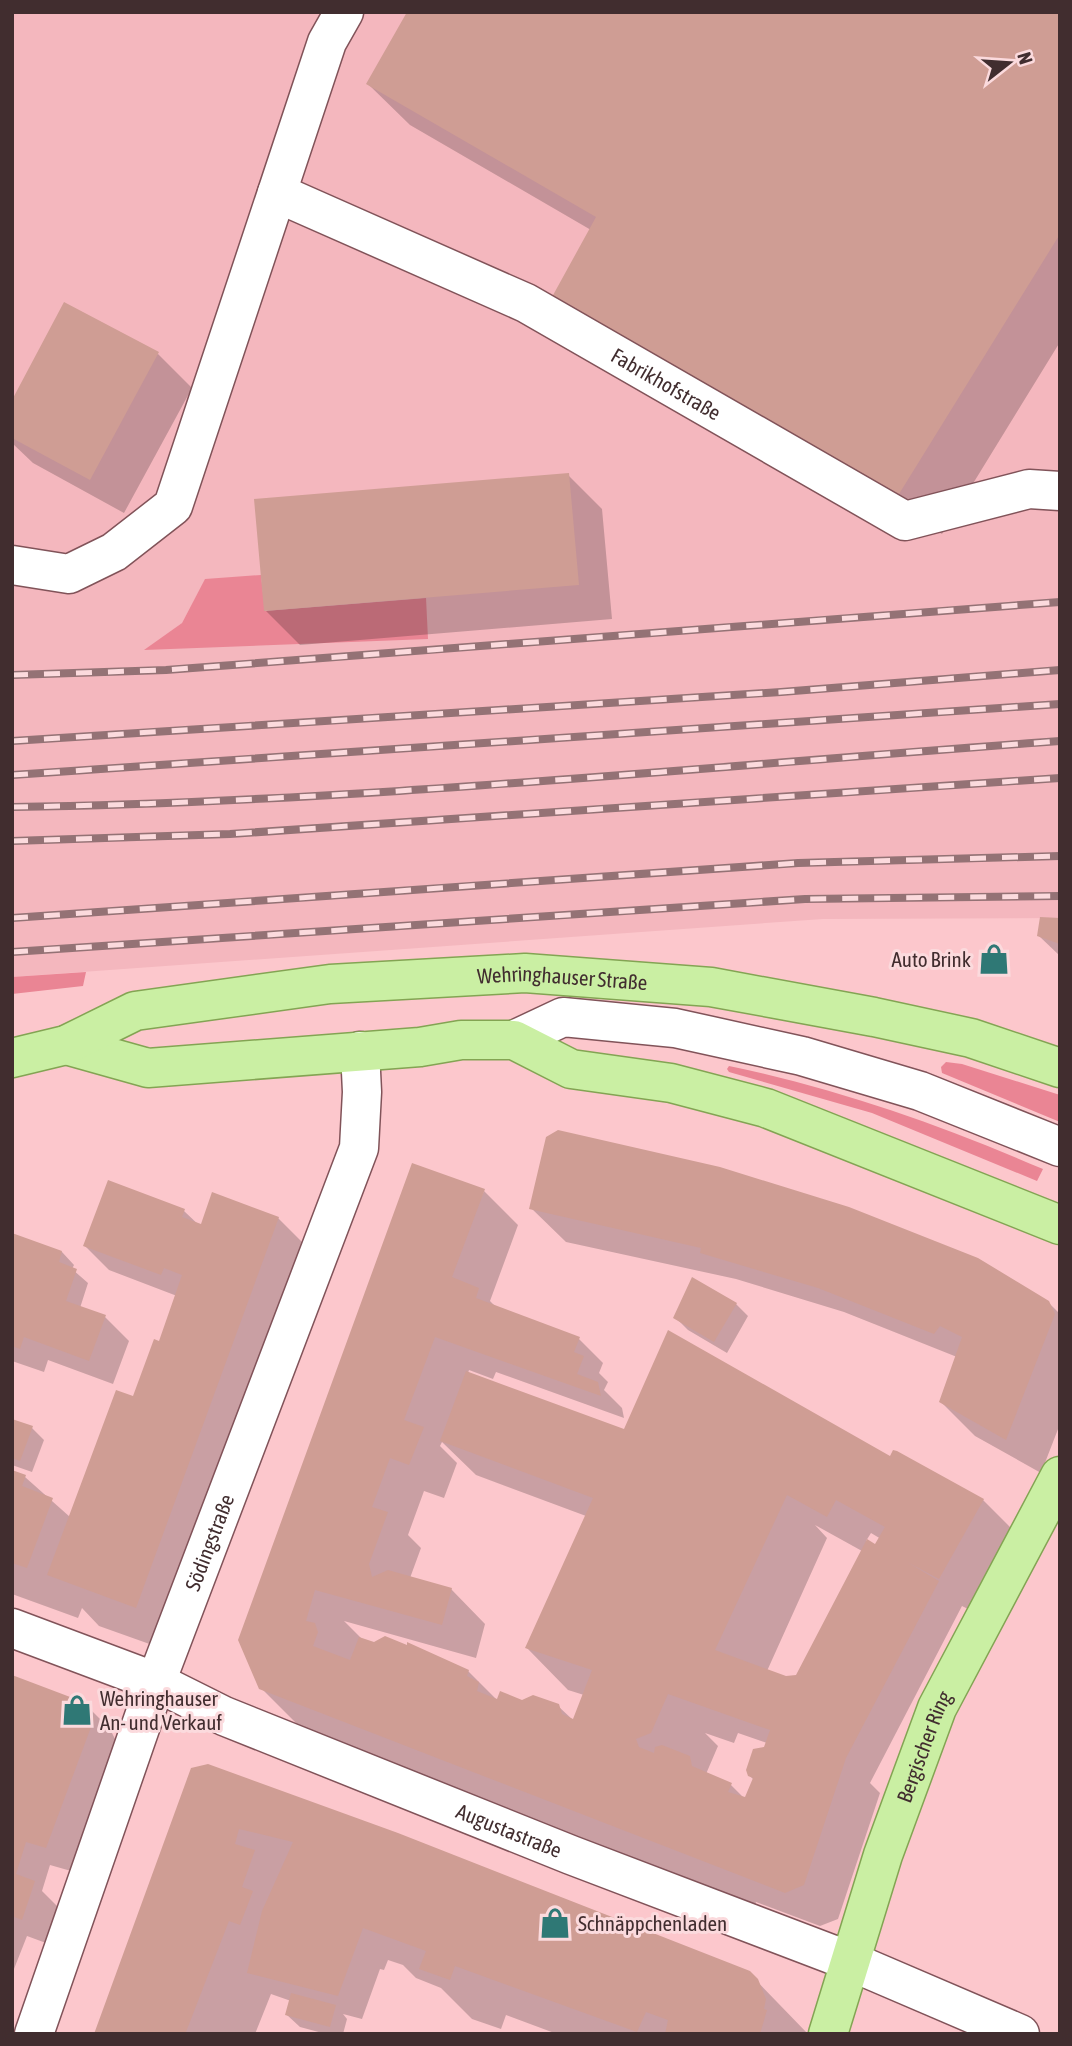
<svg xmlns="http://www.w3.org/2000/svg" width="1072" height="2046" font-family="'Asap Condensed',sans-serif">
<rect width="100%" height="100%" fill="#fcc7cc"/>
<!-- built -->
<path fill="#f4b7be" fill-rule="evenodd" d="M12,12H1060V918L823,919L12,977ZM205,580L264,611L426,598L145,650L182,623Z"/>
<!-- green -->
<path fill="#ea8594" d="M261,575L265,611L426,598L428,639L144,650L182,623L205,579Z
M86,972L83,986L12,994V977Z
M946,1062L962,1064L1060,1095V1122L942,1073L941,1067Z
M729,1066C839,1089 940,1125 1043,1169L1037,1181L872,1113L729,1072L727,1069Z"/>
<!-- shadow -->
<path fill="#0003" fill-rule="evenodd" d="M1060,12V342L942,534L596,338L591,230L410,125L368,84Z
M158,354L192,388L124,513L33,463L12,443V404Z
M568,475L602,509L612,619L300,645L266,611Z
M1060,919V956L1039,936Z
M109,1182L184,1211L202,1228L278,1218L329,1269L186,1657L99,1626L82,1608L78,1618L12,1594V1472L25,1477L70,1517L134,1399L160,1343L177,1296L109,1270L85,1246Z
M484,1191L518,1225L490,1301L497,1308L579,1339L603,1363L599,1373L608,1382L604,1390L622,1408L624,1418L496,1372L493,1379L469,1370L468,1373L623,1430L891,1459L983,1500L1017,1534L974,1612L962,1606L870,1783L880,1793L838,1919L820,1926L756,1902L753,1911L312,1739L261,1688ZM442,1442L476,1475L586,1516L527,1648L568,1690L584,1695L574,1721L558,1706L498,1701L468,1671L363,1640L344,1621L476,1658L485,1624L451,1589L410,1578L421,1548L408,1535L424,1491L444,1498L457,1463L440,1446ZM815,1525L862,1551L797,1676L786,1678L767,1671L827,1538ZM871,1533L881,1539L876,1546L866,1541ZM705,1733L734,1743L738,1733L767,1743L749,1775L754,1780L746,1800L731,1785L706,1774L718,1746Z
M531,1208L1048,1302L1060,1314V1424L1041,1473L975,1436L941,1402L957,1357L844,1312L736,1279L566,1242Z
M12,1235L62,1252L74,1265L72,1269L88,1283L80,1308L105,1317L129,1341L113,1384L48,1360L44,1372L12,1361Z
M736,1304L748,1316L727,1353L688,1330L675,1317Z
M12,1421L32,1428L44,1440L32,1472L12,1465Z
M12,1677L85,1704L110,1729L118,1745L71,1871L50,1865L42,1891L58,1907L46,1943L27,1936L14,1969Z
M192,1769L749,1973L808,2034H557L506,2015L501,2029L472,2019L441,1988L416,1978L403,1965L388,1960L384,1970L380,1969L362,2019L343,2014L347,2019L343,2034H326L300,2027L287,2015L291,2001L271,1994L255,2034H95Z"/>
<!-- building -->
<path fill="#cf9d94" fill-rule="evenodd" d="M407,12H1060V234L899,494L552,297L596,217L366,84Z
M64,302L159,352L90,480L12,438V400Z
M569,473L579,585L264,611L254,499Z
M1040,917L1060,918V944L1037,936Z
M558,1130L720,1167L849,1207L978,1258L1049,1301L1055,1314L1006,1440L939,1402L962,1337L940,1326L934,1334L818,1288L700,1253L701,1248L529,1209L546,1137Z
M412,1163L485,1189L452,1277L479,1288L476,1298L580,1337L574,1352L584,1356L577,1374L598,1382L601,1396L435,1337L404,1420L424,1427L409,1465L390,1458L372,1507L388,1512L369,1564L372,1577L388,1570L452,1588L442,1625L315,1590L306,1621L315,1623L318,1632L313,1646L350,1660L359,1637L374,1642L385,1636L407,1645V1642L469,1670L467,1676L479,1682L477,1691L497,1699L500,1691L522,1700L533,1695L559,1704L562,1714L573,1719L592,1670L525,1648L593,1498L440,1441L466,1371L624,1429L668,1330L890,1456L893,1450L897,1451L984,1499L939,1579L907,1562L939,1581L846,1758L804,1885L785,1893L259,1689L238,1640ZM787,1495L827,1517L836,1500L885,1527L875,1544L867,1539L796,1675L786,1676L715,1650ZM668,1694L770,1730L764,1747L753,1749L746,1770L748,1776L753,1778L745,1797L728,1792L732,1783L692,1766L690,1756L662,1745L655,1747L654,1753L639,1747L636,1739L651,1733Z
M108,1180L185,1209L182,1217L201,1224L212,1192L279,1217L136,1608L47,1575L116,1390L133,1396L154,1339L159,1341L182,1275L164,1268L161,1275L83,1246Z
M12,1233L62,1251L59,1262L77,1269L66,1301L106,1315L89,1361L24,1337L20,1349L12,1346Z
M692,1277L737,1303L714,1342L673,1318Z
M12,1419L33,1426L20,1461L12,1458Z
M12,1470L26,1475L22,1486L53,1498L27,1568L12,1563Z
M12,1675L86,1703L94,1719L46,1848L26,1842L16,1874L35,1881L22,1920L12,1916Z
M208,1764L398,1833L750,1971L758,1979L766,1999L764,2009L767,2010L760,2034H665L668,2020L646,2012L637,2032L455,1966L450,1980L419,1969L426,1951L363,1928L338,1996L247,1973L262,1911L293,1842L239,1829L235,1844L255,1850L242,1887L253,1891L240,1925L229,1921L186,2032L94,2034L191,1768Z
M291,1993L336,2005L330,2027L285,2015Z"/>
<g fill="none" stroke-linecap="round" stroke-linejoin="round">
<defs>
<g id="minor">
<path id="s1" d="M277,193L526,303L905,521L1029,489L1060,491"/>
<path d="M12,565L69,574L114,552L173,506L327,42L344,12"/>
<path d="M514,1040L563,1017L675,1028L802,1056L920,1091L1060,1147"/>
<path id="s2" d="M12,1628L156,1682L224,1716L571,1855L852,1962L1020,2034"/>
<path id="s3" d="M34,2034L156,1682L359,1148L362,1092L360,1051"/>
</g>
<g id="major">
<path d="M66,1045L148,1068L420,1047L461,1040H514L571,1069L671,1083L766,1108L1060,1225"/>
<path id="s4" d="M12,1058L66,1045L135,1011L330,984L525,973L711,987L874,1017L971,1038L1060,1068"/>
<path id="s5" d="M828,2034L883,1855L937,1708L1060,1476"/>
</g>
</defs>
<!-- minor casing -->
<use href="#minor" stroke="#815359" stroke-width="41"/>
<!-- major casing -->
<use href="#major" stroke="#83a453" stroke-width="41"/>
<!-- minor -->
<use href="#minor" stroke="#fff" stroke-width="38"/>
<!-- major -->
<use href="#major" stroke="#caefa3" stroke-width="38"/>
<defs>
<path id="rail" d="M12,675L166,670L1060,602
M12,741L781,692L1060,670
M12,775L1060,704
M12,807C362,802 711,766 1060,741
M12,841L230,834L1060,778
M12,918L798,863L1060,856
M12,952L805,899L1060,896"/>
</defs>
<!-- rail casing -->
<use href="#rail" stroke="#947275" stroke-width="8"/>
<!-- rail -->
<use href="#rail" stroke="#fbdadd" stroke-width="5" stroke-dasharray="16" stroke-linecap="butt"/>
</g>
<!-- icons -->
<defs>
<symbol id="shop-bare" viewBox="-9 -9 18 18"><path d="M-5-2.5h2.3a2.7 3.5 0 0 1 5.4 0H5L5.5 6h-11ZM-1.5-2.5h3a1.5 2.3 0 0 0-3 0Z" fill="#2f7875" stroke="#fbdadd" stroke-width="2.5" paint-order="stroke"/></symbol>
</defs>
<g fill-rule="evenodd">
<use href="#shop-bare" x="972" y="937" width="44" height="44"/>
<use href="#shop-bare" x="55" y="1688" width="44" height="44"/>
<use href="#shop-bare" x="533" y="1901" width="44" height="44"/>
</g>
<g text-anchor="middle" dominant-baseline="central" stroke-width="6" stroke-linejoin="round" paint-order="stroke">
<!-- street labels -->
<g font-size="21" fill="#412d2f" stroke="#fbdadd">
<text stroke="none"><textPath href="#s1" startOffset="434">Fabrikhofstraße</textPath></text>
<text stroke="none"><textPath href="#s4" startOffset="562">Wehringhauser Straße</textPath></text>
<text stroke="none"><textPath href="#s3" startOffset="522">Södingstraße</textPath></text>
<text stroke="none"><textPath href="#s5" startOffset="303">Bergischer Ring</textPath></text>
<text stroke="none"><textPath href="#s2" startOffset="537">Augustastraße</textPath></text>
</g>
<!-- poi labels -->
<g font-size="21" fill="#412d2f" stroke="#fbdadd" text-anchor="start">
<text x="971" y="959" text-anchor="end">Auto Brink</text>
<text x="100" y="1698">Wehringhauser<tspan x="100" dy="24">An- und Verkauf</tspan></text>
<text x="578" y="1923">Schnäppchenladen</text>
</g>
</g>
<!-- border -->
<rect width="1072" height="2046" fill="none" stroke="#412d2f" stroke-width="28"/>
<!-- north arrow -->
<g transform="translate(1009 63) rotate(73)" stroke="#fbdadd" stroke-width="5" paint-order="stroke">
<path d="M0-5L12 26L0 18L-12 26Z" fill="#412d2f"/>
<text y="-10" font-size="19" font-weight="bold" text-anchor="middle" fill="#412d2f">N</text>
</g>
</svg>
